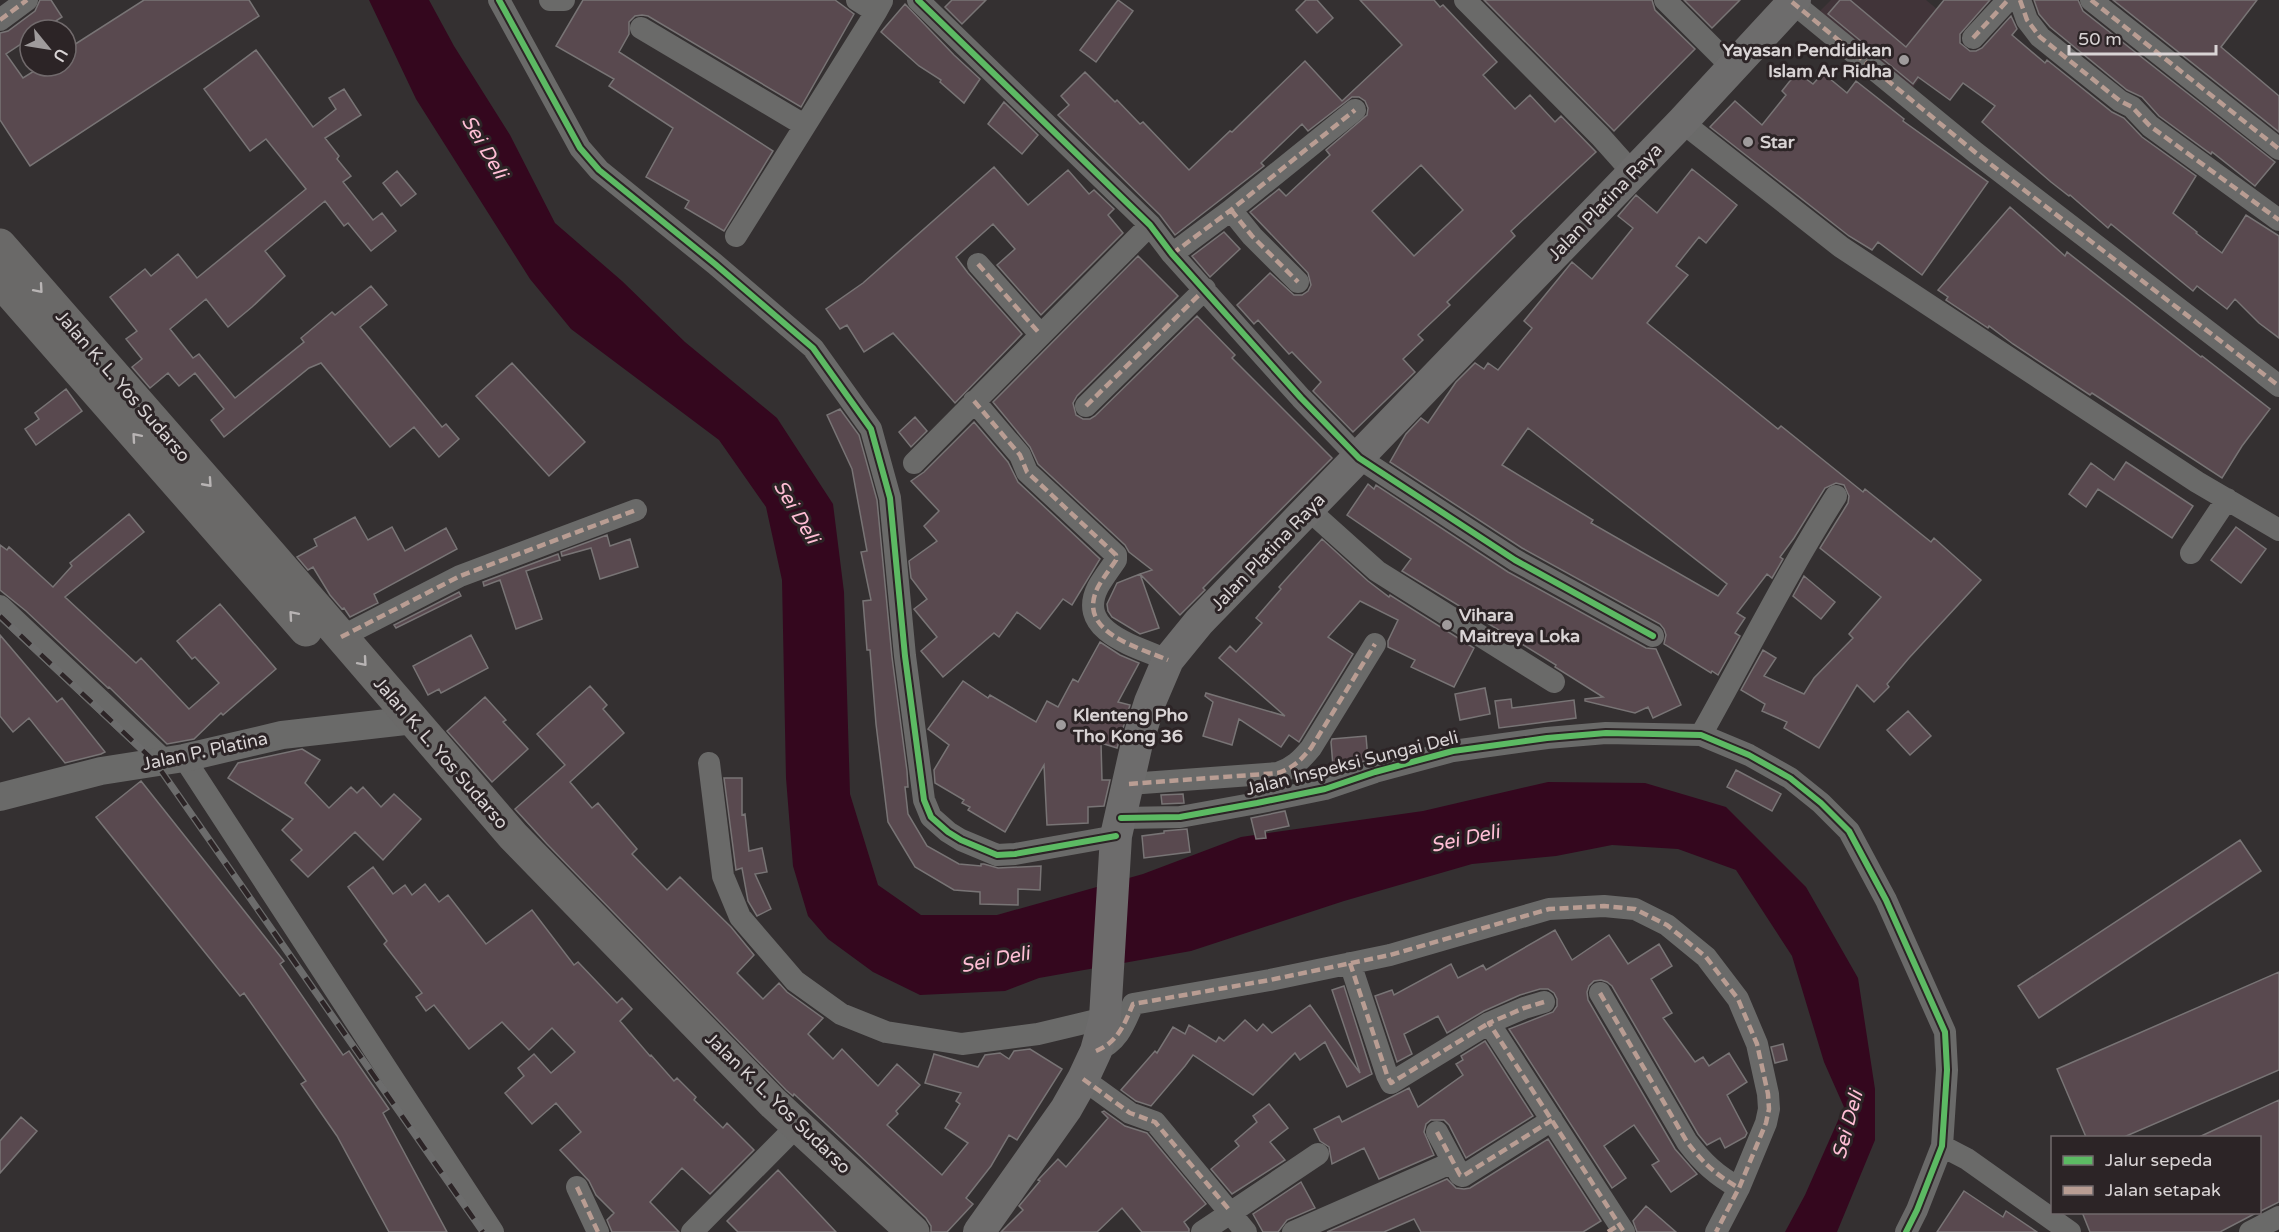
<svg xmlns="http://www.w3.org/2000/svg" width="2279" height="1232" font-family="'Varela Round',sans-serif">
<rect width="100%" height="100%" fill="#343031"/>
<!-- built -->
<path fill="#413439" d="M1831,0H1926L1961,29L1909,92L1818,13Z"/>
<!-- water -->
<path fill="#34071e" d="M369,0H429L454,46L510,135L555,223L622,281L685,342L777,418L833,504L844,592L850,794L878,885L921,915H997L1143,874L1241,837L1423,811L1548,782L1645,783L1726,807L1806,887L1858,978L1875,1089V1140L1837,1232H1785L1805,1195L1844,1107L1824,1062L1792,956L1736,870L1678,849L1612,845L1556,856L1472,864L1344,901L1191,951L1039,978L1005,991L920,995L873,972L828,939L808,916L793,866L786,778L782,580L766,507L719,440L571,329L530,279L416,99Z"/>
<!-- building -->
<path fill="#59494f" stroke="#787475" stroke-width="1.5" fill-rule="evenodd" d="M40,0H51L62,17L42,30H30V38L6,54L23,78L42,66H66V50L144,0H249L259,16L30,166L0,120V33L8,31L35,11Z
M583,0H835L854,14L801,107L648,16L642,15L635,16L629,22V34L619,52L773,151L724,231L685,208L689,201L646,177L673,128L609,86L614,79L556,46Z
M952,0H986L962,24L945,7Z
M1118,0L1133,11L1096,62L1080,50Z
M1306,0H1317L1333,18L1317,33L1296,10Z
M1360,0H1434L1440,7L1443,5L1497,62L1483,75L1515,109L1530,95L1555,122L1561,116L1596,152L1511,231L1515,236L1447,302L1450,305L1418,335L1423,340L1403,359L1415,372L1353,432L1313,391L1321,382L1292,352L1289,354L1258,320L1254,324L1237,305L1270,273L1294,295H1302L1308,291L1311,285L1308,273L1250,212L1279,189L1286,196L1330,155L1326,150L1367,115L1368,108L1365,101L1359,97H1352L1308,131L1302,124L1261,163L1264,166L1175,235L1160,215L1058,115L1069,105L1061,96L1085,72L1115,102L1117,100L1140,124L1143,122L1189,170L1230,131L1232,132L1305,61L1342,101L1402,45ZM1421,165L1463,210L1414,256L1372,211Z
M1484,0H1652L1655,10L1695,49L1614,131Z
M1684,0H1740L1712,28Z
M1840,0H1850L1906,47L1944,0H1990L1960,34V43L1970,51H1976L1982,48L2011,16L2017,29L2012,35L2045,63L2047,60L2112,112L2124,118L2142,137L2196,176L2173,213L2197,232L2196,233L2222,253L2246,215L2279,236V338L2259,323L2235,299L2227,309L2197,286L2193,291L2111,224L2108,228L2070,195L2069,196L2051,182L1982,122L1995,106L1963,83L1950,100L1918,77L1913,84L1828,14Z
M2034,0H2078L2083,11L2275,162L2255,186L2212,152L2211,154L2159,116L2142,97L2127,90L2050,27L2039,14Z
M2113,0H2257L2221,47L2279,96V132Z
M905,4L954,55L980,79L964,103L940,82L941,80L919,66L881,32Z
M256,50L313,127L336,109L329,98L344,89L361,115L325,138L339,156L337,159L351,176L343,182L373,220L382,213L396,231L371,251L348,223L344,226L325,201L265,251L285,276L252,307L228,327L206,299L170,329L193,358L199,354L235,398L304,342L301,338L332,312L335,315L371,286L387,305L360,327L442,427L446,424L459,439L439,457L414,427L390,447L321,363L309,368L224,437L211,420L224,409L195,373L179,386L168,373L150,388L132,367L142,359L126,339L137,331L110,297L145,269L151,276L178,254L197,278L306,189L266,139L250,151L204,89Z
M1797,72L1813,84L1823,73L1847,93L1856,81L1904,119L1903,121L1988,182L1922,275L1878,242L1872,250L1849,236L1710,127L1735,101L1762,125L1786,95L1782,91Z
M1004,102L1038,135L1022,154L988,124Z
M994,167L1028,205L1068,170L1089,194L1094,190L1114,209L1108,215L1123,233L1041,315L997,265L1015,249L993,224L956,257L968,273L1022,334L955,403L893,333L864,352L847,325L840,329L826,309L863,283Z
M1692,169L1737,205L1706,243L1699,237L1676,266L1688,275L1647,323L1778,429L1781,426L1863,492L1865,489L1931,542L1934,538L1981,580L1909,658L1887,684L1889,687L1874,702L1857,685L1819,748L1784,728L1787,722L1762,711L1765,704L1741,690L1763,650L1776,658L1764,676L1804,694L1814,678L1853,638L1849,634L1881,597L1820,548L1848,503L1849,496L1844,485L1836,483L1825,488L1794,538L1780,557L1783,559L1772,578L1767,574L1737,613L1745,618L1735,633L1740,636L1718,675L1712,671L1711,673L1664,644L1666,635L1664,629L1660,624L1522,548L1390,462L1406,434L1421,418L1428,423L1456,382L1475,363L1484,369L1488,363L1498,370L1532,328L1524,321L1572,262L1592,279L1633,228L1618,216L1636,195L1657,213ZM1528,428L1727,584L1718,596L1591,523L1593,520L1502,465Z
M397,171L416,194L401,206L383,183Z
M2010,207L2065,256L2067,252L2201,357L2202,356L2270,409L2242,446L2222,478L2092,393L2090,395L2013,344L1989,326L1988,328L1946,300L1948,297L1938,290Z
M1224,232L1240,249L1210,277L1192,256Z
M1138,256L1178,296L1077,396L1073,403L1076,415L1083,419H1090L1095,416L1197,316L1235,355L1232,358L1332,458L1203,588L1205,590L1180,615L1140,574L1152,570L1129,552L1125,545L1038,464L1030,447L993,402Z
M512,363L585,442L549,476L476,396Z
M66,389L82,411L36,445L25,429L39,419L35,413Z
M840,409L859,435L877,500L892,657L907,771L908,787H905L908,814L927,846L959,864L981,866V864H984L998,868L1041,866L1040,890L1018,889V905L980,904V892L954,890L915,867L888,822L876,724L870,650H867L863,601L871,600L861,552L867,551L852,469L827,415Z
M915,417L927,431L911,447L899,432Z
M974,422L1008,462L1018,482L1100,559L1072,605L1063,599L1040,629L1017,612L999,637L994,633L943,677L921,651L937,637L914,609L927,599L911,578L909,561L937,541L924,526L939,511L911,481L924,472Z
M2126,462L2193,506L2172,538L2098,489L2086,507L2069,494L2091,463L2114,480Z
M1368,484L1374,489L1376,485L1508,572L1646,648L1656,649L1681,705L1653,718L1648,707L1635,713L1585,701V699L1603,697L1555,667L1556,665L1402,571L1411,559L1347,515Z
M129,514L144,532L65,597L136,663L141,658L189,709L219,683L195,657L192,659L177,641L220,604L276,669L223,715L221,713L194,739L167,744L109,687L108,688L26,611L0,590V545L7,550L9,547L53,587L72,566L70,563Z
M355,517L368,540L392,527L405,551L446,528L457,549L374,594L378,603L350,617L344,608L342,609L330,595L313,567L308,570L297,557L317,546L314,539Z
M2236,527L2266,549L2241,583L2211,560Z
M607,535L610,546L630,539L638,567L600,579L591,548L562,556L561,552Z
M1322,539L1368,581L1389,597L1390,595L1474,648L1454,687L1411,667L1415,660L1388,647V641L1398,620L1360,601L1328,637L1353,654L1299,742L1289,735L1281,747L1239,719L1232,745L1203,736L1213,702L1205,696L1206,693L1285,716L1219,658L1230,646L1236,652L1262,623L1256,618L1281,589L1279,587Z
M558,554L560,560L526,571L542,619L516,629L500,580L484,586L483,582Z
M1140,574L1159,628L1140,634L1112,617L1108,611L1107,604L1117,583Z
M1804,576L1835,602L1821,619L1793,596Z
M459,592L461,596L396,628L394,625Z
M0,635L57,702L62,698L105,752L101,754L65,763L29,718L13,732L0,716Z
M471,635L488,668L441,693L439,689L428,695L413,666Z
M1100,642L1120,655L1139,663L1118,702L1130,705L1117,748L1101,743L1102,780H1110L1104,806L1088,807V823L1047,825L1044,765L1005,832L968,810L970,807L962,803L964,800L935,783L934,770L949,745L928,729L963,681L988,698L990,695L1036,722L1047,701L1058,707L1073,679L1078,682Z
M590,686L607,705L603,709L624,733L570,782L592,808L598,803L637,849L632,854L667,890L680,877L731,927L754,955L737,973L763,999L779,983L787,992L823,1018L808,1034L833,1059L842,1049L878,1086L897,1064L920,1085L896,1111L898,1114L887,1125L942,1175L968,1143L945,1128L960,1104L956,1101L961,1093L925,1083L934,1054L978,1067L985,1055L1000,1053L1009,1059L1014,1051L1030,1049L1062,1069L1017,1140L1009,1135L991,1166L966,1198L973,1204L947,1232H931V1226L926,1218L794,1094L793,1096L786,1090L547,844L515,809L565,765L537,734Z
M1485,688L1490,714L1460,720L1455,694Z
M485,697L506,720L503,722L528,749L492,782L447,731Z
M1511,699L1512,708L1574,700L1576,718L1499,728L1495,701Z
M1908,711L1931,736L1910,755L1887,730Z
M1366,736L1368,760L1358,763L1333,766L1331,742L1332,739Z
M302,749L320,760L305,783L329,808L351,787L357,793L363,787L381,807L394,794L421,819L383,860L355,832L308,877L291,860L302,850L282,830L293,819L228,778L238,763Z
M1736,770L1781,794L1772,811L1727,787Z
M724,778H742V815L745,814L749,851L762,848L767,872L755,874L771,909L757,916L748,901L742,868L736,870Z
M141,781L284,961L280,964L343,1055L349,1051L389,1109L383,1113L447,1232H389L337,1136L301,1084L306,1081L244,993L240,996L96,817Z
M1183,794L1184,803L1162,804L1161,795Z
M1285,811L1289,826L1265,831L1266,838L1256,839L1251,818Z
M1187,829L1190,852L1144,858L1142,836L1164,833V831Z
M2240,840L2261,871L2039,1018L2018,986Z
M373,867L393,894L405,885L412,895L425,884L439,902L448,895L486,944L532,910L574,965L578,962L617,1003L622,998L632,1009L620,1021L650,1056L651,1055L674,1081L677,1078L696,1097L694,1100L723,1128L727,1123L754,1150L710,1194L682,1168L650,1202L679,1232H612L607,1220L614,1213L596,1195L589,1181L560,1150L581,1132L556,1103L532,1124L505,1093L524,1076L518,1068L534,1054L551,1073L575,1052L552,1028L529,1050L502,1022L469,1049L434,1005L426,1011L416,997L422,993L384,944L387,941L348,887Z
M1555,930L1572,960L1609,935L1628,964L1659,944L1672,966L1651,979L1672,1013L1663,1018L1695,1062L1703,1057L1709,1066L1729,1053L1747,1082L1727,1095L1747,1133L1745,1137L1725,1148L1720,1138L1707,1145L1698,1134L1612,986L1607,982L1601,980L1594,981L1589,986L1587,992L1588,1000L1675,1149L1697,1174L1671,1192L1652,1165L1659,1161L1634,1125L1604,1146L1626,1178L1612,1188L1509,1029L1553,1012L1557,1006V999L1554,993L1548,989H1540L1520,995L1484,1011L1447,1033L1438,1016L1404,1034L1412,1054L1397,1062L1375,996L1392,990L1394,995L1451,964L1458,978L1483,965L1486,970Z
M2279,972V1070L2124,1137H2086L2057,1069Z
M1344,986L1372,1074L1347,1087L1325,1042L1300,1060L1295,1053L1253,1095L1193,1055L1185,1066L1151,1106L1136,1101L1121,1090L1155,1051L1157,1053L1173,1027L1185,1034L1189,1025L1216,1042L1219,1037L1224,1041L1245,1020L1257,1031L1263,1024L1272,1033L1310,1005L1360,1073L1332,990Z
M1485,1041L1533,1116L1466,1158L1449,1125L1444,1120H1431L1426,1124L1424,1132L1434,1155L1379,1179L1364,1148L1332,1164L1329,1147L1320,1141L1314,1129L1339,1116L1342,1122L1409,1088L1418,1107L1463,1075L1456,1064L1463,1060L1461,1056Z
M1783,1044L1787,1060L1775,1063L1771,1047Z
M2279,1100V1202L2259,1212V1137H2199Z
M1269,1104L1288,1128L1270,1142L1285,1160L1232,1194L1211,1169L1239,1146L1235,1141L1257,1122L1253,1116Z
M1104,1111L1125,1126L1147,1133L1206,1204L1184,1222L1189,1229V1232H1142L1122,1208L1097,1232H1001L1023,1210L1019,1206L1040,1181L1038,1180L1058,1159L1066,1167L1108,1118L1102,1112Z
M21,1117L37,1131L0,1173V1141Z
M1548,1139L1601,1221L1583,1232H1421L1414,1219L1384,1232H1327L1447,1179L1456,1188L1464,1189L1470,1188Z
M778,1170L836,1232H738L727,1221Z
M1301,1182L1315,1208L1287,1220L1278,1232H1263L1253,1214Z
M1964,1191L2003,1217L2006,1211L2037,1232H1937Z
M1646,1206L1652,1211L1676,1232H1637L1633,1221Z
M2082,1212H2258L2220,1232H2090Z"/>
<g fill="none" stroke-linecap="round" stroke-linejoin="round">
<!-- minor -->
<path stroke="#6a6a69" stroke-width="22" d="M499,0L580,148L599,170L715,264L813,348L871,429L890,498L905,656L924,800L931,817L948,832L961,840L997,855L1015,854L1116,836
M550,0H564
M857,0L876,12L882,1
M918,0L1150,225L1172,254L1301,398L1359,458L1515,560L1653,636
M1465,0L1600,136L1633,173
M1665,0L1733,68
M2020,0L2027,20L2040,37L2120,101L2132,107L2150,126L2279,220
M2091,0L2279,149
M1792,2L1976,153L2279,386
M0,20L27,0
M641,28L804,125
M1973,38L2008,0
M1682,122L1841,247L2197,482L2279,530
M1231,210L1252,236L1298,282
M736,236L876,12
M1172,254L1231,210L1355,110
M978,264L1040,334
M974,401L1020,455L1027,472L1116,555V560C1110,569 1103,578 1098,587C1075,632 1138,647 1168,660
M1086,406L1205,289
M914,463L1150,225
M1309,510L1377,571L1554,682
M2191,553L2227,499
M0,606L165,761
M341,637L460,576L636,510
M1701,735C1746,655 1787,573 1836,496
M184,758L493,1232
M709,763L723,876L740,917L795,981L841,1014L886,1032L962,1044L1038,1034L1105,1018
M1129,784L1278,773C1293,768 1301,760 1311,748L1375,644
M1121,818L1180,817L1257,803L1325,789L1375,772L1453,751L1547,738L1606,733L1701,735L1749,755L1790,778L1821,803L1849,831L1886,900L1945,1032L1947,1070L1942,1146L1917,1210L1906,1232
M1350,963L1387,1075L1391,1083L1489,1023
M1600,993L1687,1142C1703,1163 1716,1175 1739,1188
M1544,1002L1524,1008L1489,1023L1624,1232
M1096,1051C1118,1042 1124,1025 1133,1004L1270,980L1390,955L1549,909L1604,906L1635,909L1667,925L1706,957L1738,999L1757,1044L1768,1094L1769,1109L1766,1123L1739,1188L1716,1232
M1083,1079L1130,1113L1155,1122L1246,1232
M1437,1132L1460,1175L1463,1176L1552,1120
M1942,1146L1967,1159L2070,1232
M577,1187L598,1232
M692,1232L786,1137
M1202,1232L1318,1154
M1293,1232L1453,1162
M2250,1232L2279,1217"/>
<!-- tertiary -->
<path stroke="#6a6a69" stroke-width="28" d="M0,797L101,771L184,758L282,735L414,720"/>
<!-- secondary -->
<path stroke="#6d6c6c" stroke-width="32" d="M979,1232L1066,1109L1083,1079L1096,1051L1105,1018L1116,836L1137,743L1150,702L1168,660L1199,622L1682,122L1795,0"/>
<!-- trunk -->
<path stroke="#6a6968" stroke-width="33" d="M0,245L271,555L513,836L773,1103L913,1232
M0,281L306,630"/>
<defs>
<path id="rail" d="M0,616L155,762L483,1232"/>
</defs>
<!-- rail casing -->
<use href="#rail" stroke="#6c6c6c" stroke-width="7"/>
<!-- rail -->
<use href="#rail" stroke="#2c2426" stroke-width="4.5" stroke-dasharray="14" stroke-linecap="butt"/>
<!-- quiet -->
<path stroke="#b99d93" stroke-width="4.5" stroke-dasharray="9 4.5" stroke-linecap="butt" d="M2020,0L2027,20L2040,37L2120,101L2132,107L2150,126L2279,220
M2091,0L2279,149
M1792,2L1976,153L2279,386
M0,20L27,0
M1973,38L2008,0
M1231,210L1252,236L1298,282
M1172,254L1231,210L1355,110
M978,264L1040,334
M974,401L1020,455L1027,472L1116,555V560C1110,569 1103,578 1098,587C1075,632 1138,647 1168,660
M1086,406L1205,289
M341,637L460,576L636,510
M1129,784L1278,773C1293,768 1301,760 1311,748L1375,644
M1350,963L1387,1075L1391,1083L1489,1023
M1600,993L1687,1142C1703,1163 1716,1175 1739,1188
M1544,1002L1524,1008L1489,1023L1624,1232
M1096,1051C1118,1042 1124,1025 1133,1004L1270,980L1390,955L1549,909L1604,906L1635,909L1667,925L1706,957L1738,999L1757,1044L1768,1094L1769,1109L1766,1123L1739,1188L1716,1232
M1083,1079L1130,1113L1155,1122L1231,1212
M1437,1132L1460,1175L1463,1176L1552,1120
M577,1187L598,1232
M1608,1232L1619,1225"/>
<defs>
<path id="cycleway" d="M499,0L580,148L599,170L715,264L813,348L871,429L890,498L905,656L924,800L931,817L948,832L961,840L997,855L1015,854L1116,836
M918,0L1150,225L1172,254L1301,398L1359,458L1515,560L1653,636
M1121,818L1180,817L1257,803L1325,789L1375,772L1453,751L1547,738L1606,733L1701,735L1749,755L1790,778L1821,803L1849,831L1886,900L1945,1032L1947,1070L1942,1146L1917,1210L1906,1232"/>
</defs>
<!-- cycleway casing -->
<use href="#cycleway" stroke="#2c2426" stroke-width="10"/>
<!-- cycleway -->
<use href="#cycleway" stroke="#5cba63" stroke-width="6"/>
</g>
<!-- one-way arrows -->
<defs><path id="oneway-chevron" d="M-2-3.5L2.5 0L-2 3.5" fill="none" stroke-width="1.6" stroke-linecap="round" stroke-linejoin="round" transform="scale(1.5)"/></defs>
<g stroke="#b8b4b4">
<use href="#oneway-chevron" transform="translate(39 289) rotate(49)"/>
<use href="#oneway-chevron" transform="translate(136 437) rotate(-131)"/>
<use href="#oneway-chevron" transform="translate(208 483) rotate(48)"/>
<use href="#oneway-chevron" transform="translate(293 615) rotate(-131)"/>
<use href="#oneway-chevron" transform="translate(363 662) rotate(49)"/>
</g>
<!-- markers -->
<g fill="#9f9b9c" stroke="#2c2426" stroke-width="2">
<circle cx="1904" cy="60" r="6"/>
<circle cx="1748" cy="142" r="6"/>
<circle cx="1447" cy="625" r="6"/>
<circle cx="1061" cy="725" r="6"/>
</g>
<g text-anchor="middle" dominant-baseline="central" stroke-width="6" stroke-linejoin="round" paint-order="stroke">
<!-- poi labels -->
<g font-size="18" font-weight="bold" fill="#d9d4d5" stroke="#2c2426" text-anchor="start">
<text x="1892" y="50" text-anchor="end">Yayasan Pendidikan<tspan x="1892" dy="21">Islam Ar Ridha</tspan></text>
<text x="1760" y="142">Star</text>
<text x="1459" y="615">Vihara<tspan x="1459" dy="21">Maitreya Loka</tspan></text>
<text x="1073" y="715">Klenteng Pho<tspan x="1073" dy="21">Tho Kong 36</tspan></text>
</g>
<!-- street labels -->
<g font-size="18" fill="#d9d4d5" stroke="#2c2426">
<text transform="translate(1605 202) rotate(-46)">Jalan Platina Raya</text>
<text transform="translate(123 386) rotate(49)">Jalan K. L. Yos Sudarso</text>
<text transform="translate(1268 552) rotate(-46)">Jalan Platina Raya</text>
<text transform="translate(205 751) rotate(-12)">Jalan P. Platina</text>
<text transform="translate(441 753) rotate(49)">Jalan K. L. Yos Sudarso</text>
<text transform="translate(1352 763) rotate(-14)">Jalan Inspeksi Sungai Deli</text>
<text transform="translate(778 1103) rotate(44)">Jalan K. L. Yos Sudarso</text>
</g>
<!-- water labels -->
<g font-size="20" font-style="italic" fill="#ffbed5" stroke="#2c2426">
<text transform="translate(484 147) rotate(59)">Sei Deli</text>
<text transform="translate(796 512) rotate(59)">Sei Deli</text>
<text transform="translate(1465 839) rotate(-12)">Sei Deli</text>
<text transform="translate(995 960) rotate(-11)">Sei Deli</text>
<text transform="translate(1848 1125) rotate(-75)">Sei Deli</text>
</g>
</g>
<!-- legend -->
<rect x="2051" y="1136" width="210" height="78" fill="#2c2426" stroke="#716a6c" stroke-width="1.5"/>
<rect x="2063" y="1156" width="30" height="9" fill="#5cba63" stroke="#716a6c" stroke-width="1.5"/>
<text x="2105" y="1166" font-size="18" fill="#d9d4d5">Jalur sepeda</text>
<rect x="2063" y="1186" width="30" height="9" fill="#b99d93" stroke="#716a6c" stroke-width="1.5"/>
<text x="2105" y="1196" font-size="18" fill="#d9d4d5">Jalan setapak</text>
<!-- north arrow -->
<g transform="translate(48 48) rotate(120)"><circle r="28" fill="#2c2426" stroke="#716a6c" stroke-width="1.5"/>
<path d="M0-4.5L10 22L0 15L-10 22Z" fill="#9f9b9c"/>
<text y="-9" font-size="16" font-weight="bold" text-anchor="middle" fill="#d9d4d5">U</text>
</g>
<!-- scale -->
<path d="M2069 45v9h147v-9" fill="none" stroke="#d9d4d5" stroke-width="3"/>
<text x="2078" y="45" font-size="18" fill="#d9d4d5" stroke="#2c2426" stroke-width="4.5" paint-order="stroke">50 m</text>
</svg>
